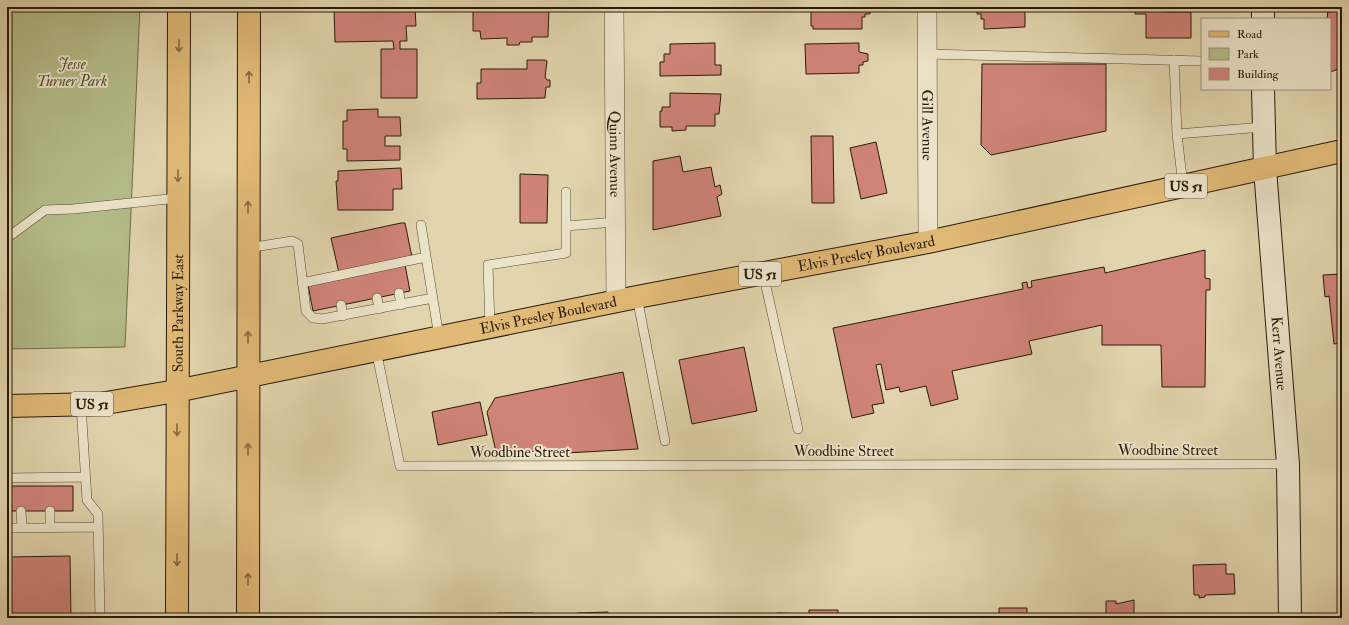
<svg xmlns="http://www.w3.org/2000/svg" width="1349" height="625" font-family="'IM FELL Double Pica',serif">
<rect width="100%" height="100%" fill="#e2d5ae"/>
<filter id="stains"><feTurbulence type="fractalNoise" baseFrequency=".005" numOctaves="4"/><feColorMatrix values="0 0 0 0 .2 0 0 0 0 .09 0 0 0 0 .02 0 0 0 .5 -.17"/></filter>
<radialGradient id="worn" r=".72"><stop offset=".6" stop-color="#630" stop-opacity="0"/><stop offset="1" stop-color="#630" stop-opacity=".3"/></radialGradient>
<!-- green -->
<path fill="#b4bd8a" stroke="#6e6c4a" d="M7,7H140L125,347L7,349Z"/>
<!-- building -->
<path fill="#d08479" stroke="#281a0a" d="M334,7H415L416,26H406L407,41H400V49H417V98H381V49H394L393,41L335,42Z
M480,7H549L548,37H532V42H520L519,45H507V38L481,39L480,31H473V8Z
M806,7H870V14H865V17H862V29H813V26H811V11H806Z
M977,7H1030V9H1025V27L984,29V19H981V14H977Z
M1135,7H1167V12H1191V38H1146V14H1135Z
M1328,11H1342V68L1330,72V19H1327Z
M715,43V65H721V75L660,76V62H664V54H670V44Z
M859,43V52L868,54V61L863,62V65H859V73L806,74L805,44Z
M527,60H545L547,61L545,77L547,80H550V87H546L545,98L477,99V83H481V69H527Z
M982,64H1106V131L991,155L981,145Z
M670,93L721,94L719,114H715V126H686V130L672,131V127H660V111H662V107H670Z
M378,109V117H400L401,136H385V146H400V160L347,161V149H343V121H347V110Z
M811,136H833L834,203H812Z
M876,142L887,193L861,199L850,148Z
M680,156L683,172L711,167L715,187L720,185L722,194L717,197L721,216L653,230V161Z
M401,168L402,189H393V210H338L336,181H338V171Z
M520,174L548,175L547,223H520Z
M401,223H405L412,257L339,273L331,238Z
M1205,250V278L1210,279V290H1206L1205,387H1162L1161,345H1102V325L1029,341L1032,354L952,371L958,399L931,406L926,386L900,392L899,387L886,390L881,364L876,365L884,403L872,405L874,413L852,418L833,328L1023,289L1022,283L1027,282L1028,288L1032,287L1031,281L1104,267L1105,273Z
M405,265L410,291L313,311L308,285Z
M1342,274V343L1334,344L1329,296L1325,297L1323,275Z
M744,347L757,411L692,424L679,360Z
M623,372L638,449L566,453L528,451L496,452L487,412L495,398Z
M480,402L487,435L438,445L432,412Z
M7,486H73V511H7Z
M70,556L71,618H7V557Z
M1226,564V574H1234L1235,594L1205,595V597L1199,598V595H1194L1193,565Z
M1134,600V618H1106V601H1116V604Z
M999,608H1027V618H999Z
M809,610H838V618H809Z
M608,612V618H577V613Z
M497,613H533V618H497Z
M777,613L805,614V618H777Z
M907,614V618H880V615Z
M915,614H943V618H915Z
M1069,614H1101V618H1069Z
M442,615L472,616V618H442Z"/>
<g fill="none" stroke-linecap="round" stroke-linejoin="round">
<defs>
<path id="lane" d="M927,54L1202,61
M1174,60L1177,134L1183,186
M1177,134L1263,127
M421,225L439,337
M566,226L615,222
M7,238L45,210L73,209L178,198
M248,248L292,241L298,244L306,311L313,318L322,319L433,298
M763,273L798,429
M302,283L426,257
M399,293L401,305
M637,297L665,441
M377,298L379,309
M341,305L343,316
M490,327L488,265L566,253V192
M376,350L400,466L1288,464
M81,405L87,500L98,514L100,618
M7,478L85,477
M21,511L22,528
M7,528L98,527
M50,528V511"/>
<g id="street">
<path id="s1" d="M614,7L616,302"/>
<path id="s2" d="M927,7L928,242"/>
</g>
<g id="secondary">
<path d="M1263,7V19"/>
<path id="s3" d="M1263,89L1265,169L1288,464L1290,618"/>
</g>
<g id="primary">
<path id="s4" d="M7,406L100,404L176,391L637,297L928,242L1342,151"/>
<path id="s5" d="M177,618L179,7"/>
<path d="M248,618L249,7"/>
</g>
</defs>
<!-- lane casing -->
<use href="#lane" stroke="#564933" stroke-width="10"/>
<!-- street casing -->
<use href="#street" stroke="#564933" stroke-width="20"/>
<!-- secondary casing -->
<use href="#secondary" stroke="#281a0a" stroke-width="24"/>
<!-- primary casing -->
<use href="#primary" stroke="#281a0a" stroke-width="24"/>
<!-- lane -->
<use href="#lane" stroke="#ece4ca" stroke-width="9"/>
<!-- street -->
<use href="#street" stroke="#ece4ca" stroke-width="19"/>
<!-- secondary -->
<use href="#secondary" stroke="#ece4ca" stroke-width="22"/>
<!-- primary -->
<use href="#primary" stroke="#e1ba77" stroke-width="22"/>
</g>
<!-- one-way arrows -->
<defs><path id="oneway-shaft" d="M-6 0H5M1.5-3L5.5 0L1.5 3" fill="none" stroke-width="1.6" stroke-linecap="round" stroke-linejoin="round"/></defs>
<g stroke="#846a40">
<use href="#oneway-shaft" transform="translate(179 46) rotate(90)"/>
<use href="#oneway-shaft" transform="translate(249 77) rotate(-90)"/>
<use href="#oneway-shaft" transform="translate(178 176) rotate(90)"/>
<use href="#oneway-shaft" transform="translate(248 207) rotate(-90)"/>
<use href="#oneway-shaft" transform="translate(248 337) rotate(-90)"/>
<use href="#oneway-shaft" transform="translate(177 430) rotate(90)"/>
<use href="#oneway-shaft" transform="translate(248 449) rotate(-90)"/>
<use href="#oneway-shaft" transform="translate(177 560) rotate(90)"/>
<use href="#oneway-shaft" transform="translate(248 579) rotate(-90)"/>
</g>
<g text-anchor="middle" dominant-baseline="central" stroke-width="4" stroke-linejoin="round" paint-order="stroke">
<!-- shield labels -->
<g fill="#ece4ca" stroke="#635744" stroke-width="1">
<rect x="1165" y="174" width="42" height="24" rx="3"/>
<rect x="739" y="262" width="42" height="24" rx="3"/>
<rect x="71" y="392" width="42" height="24" rx="3"/>
</g>
<g font-size="14" font-weight="bold" fill="#281a0a">
<text x="1186" y="186">US 51</text>
<text x="760" y="274">US 51</text>
<text x="92" y="404">US 51</text>
</g>
<!-- park labels -->
<g font-size="15" font-style="italic" fill="#524b30" stroke="#ece4ca">
<text x="72" y="64">Jesse<tspan x="72" dy="17">Turner Park</tspan></text>
</g>
<!-- street labels -->
<g font-size="15" fill="#281a0a" stroke="#ece4ca">
<text stroke="none"><textPath href="#s2" startOffset="118">Gill Avenue</textPath></text>
<text stroke="none"><textPath href="#s1" startOffset="147">Quinn Avenue</textPath></text>
<text stroke="none"><textPath href="#s4" startOffset="874">Elvis Presley Boulevard</textPath></text>
<text stroke="none"><textPath href="#s5" startOffset="305">South Parkway East</textPath></text>
<text stroke="none"><textPath href="#s4" startOffset="550">Elvis Presley Boulevard</textPath></text>
<text stroke="none"><textPath href="#s3" startOffset="265">Kerr Avenue</textPath></text>
<text x="1168" y="450">Woodbine Street</text>
<text x="844" y="451">Woodbine Street</text>
<text x="520" y="452">Woodbine Street</text>
</g>
</g>
<!-- margin -->
<rect width="1349" height="625" fill="none" stroke="#e2d5ae" stroke-width="24"/>
<rect x="8" y="8" width="1333" height="609" fill="none" stroke="#281a0a" stroke-width="2"/>
<rect x="12" y="12" width="1325" height="601" fill="none" stroke="#281a0a"/>
<!-- legend -->
<rect x="1201" y="18" width="130" height="72" fill="#ece4ca" stroke="#9e937d"/>
<rect x="1209" y="31" width="20" height="6" fill="#e1ba77" stroke="#9e937d"/>
<text x="1237" y="38" font-size="12" fill="#281a0a">Road</text>
<rect x="1209" y="48" width="20" height="12" fill="#b4bd8a" stroke="#9e937d"/>
<text x="1237" y="58" font-size="12" fill="#281a0a">Park</text>
<rect x="1209" y="68" width="20" height="12" fill="#d08479" stroke="#9e937d"/>
<text x="1237" y="78" font-size="12" fill="#281a0a">Building</text>
<rect width="100%" height="100%" filter="url(#stains)"/>
<rect width="100%" height="100%" fill="url(#worn)"/>
</svg>
